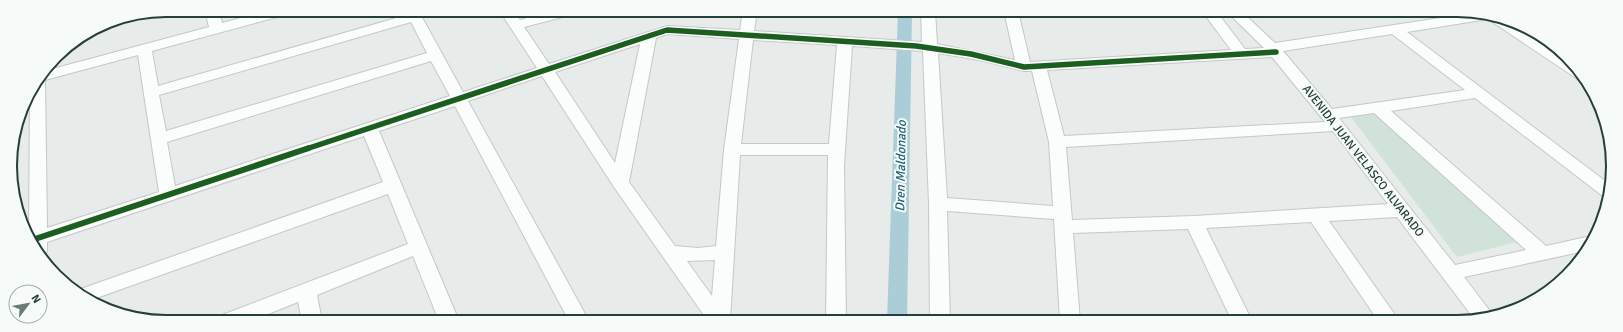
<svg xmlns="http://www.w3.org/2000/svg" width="1623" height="332" font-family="Signika,sans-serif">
<rect width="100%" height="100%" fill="#e7ebe9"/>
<!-- green -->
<path fill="#d1e3d8" d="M1375,114L1521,241L1457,257L1351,117Z"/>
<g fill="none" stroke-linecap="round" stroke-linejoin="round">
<!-- canal -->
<path fill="#aacdd7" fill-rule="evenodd" d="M898,11H912L907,321H887Z"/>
<defs>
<path id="minor" d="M205,10H219L222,23L271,10H294L292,13L152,51L158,86L407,15L404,10H418L463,92L537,68L499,10H513L520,20L556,10H580L578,13L524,27L549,64L667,26L740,30L743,11H757L754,31L922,42L921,11H935L937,44L1015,60L1004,11H1018L1030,62L1231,50L1202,11H1216L1245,49L1264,48L1226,11H1241L1275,43L1480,12L1513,23L1567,59L1581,71L1586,81L1579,80L1488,19L1407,32L1612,186L1608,198L1604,197L1475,98L1391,111L1546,246L1591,236L1595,237L1585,251L1464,277L1493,315L1475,320L1397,217L1329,221L1400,322H1379L1311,222L1206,228L1252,321H1232L1188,229L1073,233L1080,321H1060L1054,219L947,211L950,321H930L929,204L923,51L852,46L844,166L846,321H826L828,155H740L730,321H708L614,187L542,76L468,101L589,321H569L455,106L379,131L459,321H439L413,256L317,295L322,321H302L298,302L251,321H219L222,315L408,244L388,194L88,301L75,291L383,182L364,136L47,242V251L45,256L42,257L29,234L30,91L45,71L209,27ZM411,22L427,53L166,131L159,95ZM668,34L739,39L724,150L716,246L698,248L675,246L629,182L656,38ZM1392,34L1465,90L1332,109L1283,51ZM753,40L837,45L829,144H741ZM640,44L615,163L555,72ZM938,53L984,61L1024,71H1032L1049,142L1053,206L947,198ZM138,55L159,192L47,228L45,80ZM1272,57L1325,122L1064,136L1047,70ZM431,61L450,96L175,186L167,142ZM1374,113L1526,250L1455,265L1339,118ZM1333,131L1388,204L1194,216L1072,220L1066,147ZM715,260L712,296L687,261Z"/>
</defs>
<!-- minor casing -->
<use href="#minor" stroke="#c4c8c7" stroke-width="2"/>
<!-- path -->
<path stroke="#c2cbc9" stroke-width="2.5" stroke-dasharray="2 3.5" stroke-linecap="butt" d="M1146,321L1221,317"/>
<!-- minor -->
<use href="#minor" fill="#fbfcfc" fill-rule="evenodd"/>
<defs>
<path id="cycleway-far1" d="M306,149L667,30L916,46L971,54L1024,67L1276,52"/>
<path id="cycleway" d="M32,240L309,148"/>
</defs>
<!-- cycleway-far1 casing -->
<use href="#cycleway-far1" stroke="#f6faf8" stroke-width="8"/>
<!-- cycleway casing -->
<use href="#cycleway" stroke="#f6faf8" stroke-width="9"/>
<!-- cycleway-far1 -->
<use href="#cycleway-far1" stroke="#1b5e20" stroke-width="5.5"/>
<!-- cycleway -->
<use href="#cycleway" stroke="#1b5e20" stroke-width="6"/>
</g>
<g text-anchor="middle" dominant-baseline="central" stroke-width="4" stroke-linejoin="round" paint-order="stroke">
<!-- street labels -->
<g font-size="12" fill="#253f3a" stroke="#f6faf8">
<text transform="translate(1363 161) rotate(52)">AVENIDA JUAN VELASCO ALVARADO</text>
</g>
<!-- water labels -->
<g font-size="13" font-style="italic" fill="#216278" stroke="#f6faf8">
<text transform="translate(901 166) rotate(-89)">Dren Maldonado</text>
</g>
</g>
<!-- crop -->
<path d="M0 0H1623V332H0ZM166 17H1457A149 149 0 0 1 1606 166V166A149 149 0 0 1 1457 315H166A149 149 0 0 1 17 166V166A149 149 0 0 1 166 17Z" fill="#f6faf8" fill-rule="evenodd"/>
<path fill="none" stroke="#253f3a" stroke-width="2" d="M166 17H1457A149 149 0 0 1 1606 166V166A149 149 0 0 1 1457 315H166A149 149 0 0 1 17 166V166A149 149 0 0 1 166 17Z"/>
<!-- north arrow -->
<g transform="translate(28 304) rotate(58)"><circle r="19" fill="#f6faf8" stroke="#a2afac"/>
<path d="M0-3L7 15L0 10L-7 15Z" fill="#697b77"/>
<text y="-6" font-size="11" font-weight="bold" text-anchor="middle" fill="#253f3a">N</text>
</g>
</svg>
